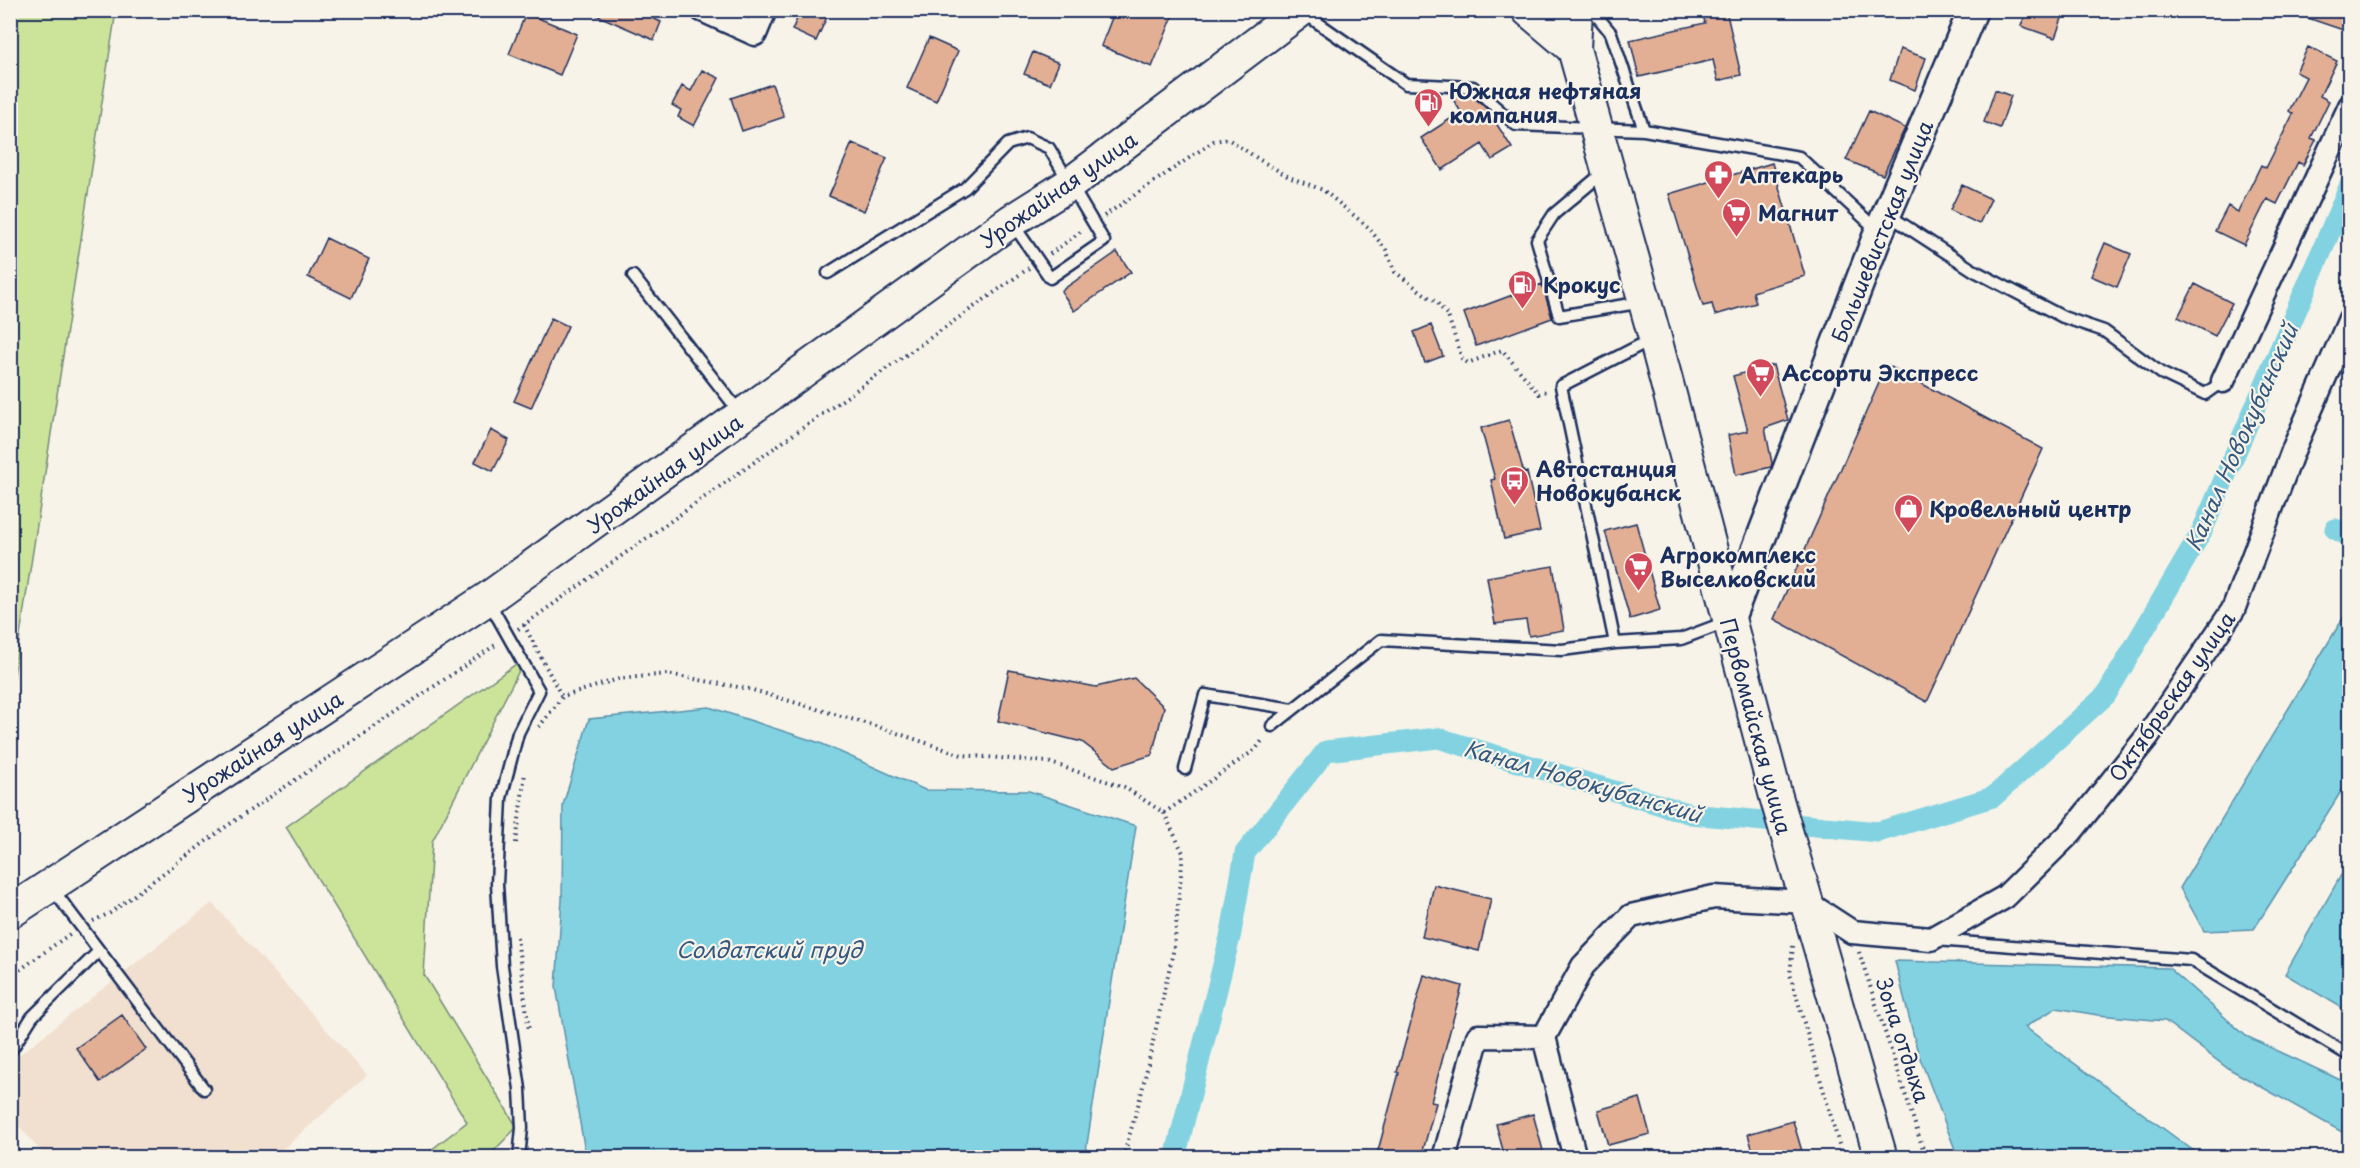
<svg xmlns="http://www.w3.org/2000/svg" width="2360" height="1168" font-family="'Playpen Sans',sans-serif">
<rect width="100%" height="100%" fill="#f7f3e8"/>
<filter id="ink" filterUnits="userSpaceOnUse"><feTurbulence type="fractalNoise" baseFrequency=".0167" numOctaves="2"/><feDisplacementMap in="SourceGraphic" scale="12" xChannelSelector="R" yChannelSelector="G"/><feConvolveMatrix kernelMatrix="1 2 1 2 8 2 1 2 1" color-interpolation-filters="sRGB"/></filter>
<g filter="url(#ink)">
<!-- built -->
<path fill="#f1dfcf" d="M212,903L367,1075L274,1157H46L11,1117V1078L14,1059Z"/>
<!-- green -->
<path fill="#cce499" stroke="#748a7c" stroke-width="1.5" d="M11,10L116,11L11,694L10,11Z
M526,657L432,842L424,975L517,1127L488,1157H422L467,1122L286,827Z"/>
<!-- water -->
<path fill="#83d2e1" stroke="#5991ad" stroke-width="1.5" d="M2348,610L2349,779L2254,929L2204,931L2180,888Z
M709,707L820,743L925,790L1029,791L1136,826L1085,1157H586L556,987L562,900L563,805L589,719Z
M2349,861V1012L2285,974Z
M1895,961L2169,968L2246,1036L2349,1084V1136L2226,1067L2165,1021L2098,1015L2056,1008L2025,1027L2202,1157H1958L1918,1053Z"/>
<g fill="none" stroke-linecap="round" stroke-linejoin="round">
<!-- canal -->
<path stroke="#83d2e1" stroke-width="21" d="M2335,529L2350,537
M1175,1158L1231,933L1245,853L1326,751L1438,738L1691,814L1878,832L1993,797L2106,695L2202,531L2350,185"/>
</g>
<!-- building -->
<path fill="#e2af95" stroke="#1b2f5e" stroke-width="1.5" d="M585,10H634L661,22L654,40Z
M801,10H830L816,41L792,30Z
M1115,10H1159L1173,16L1152,67L1101,46Z
M1702,10H1726L1741,75L1718,81L1713,60L1639,77L1630,40L1705,23Z
M2027,10H2065L2055,38L2021,26Z
M2294,10H2349V32L2293,13Z
M526,13L577,34L560,75L509,54Z
M929,38L958,51L936,101L907,88Z
M2308,47L2337,61L2320,96L2329,101L2311,138L2316,140L2303,165L2298,162L2277,204L2267,199L2244,245L2215,231L2228,206L2238,212L2261,165L2266,168L2293,114L2289,111L2306,77L2296,72Z
M1900,49L1926,58L1915,90L1890,80Z
M1033,52L1059,63L1050,84L1024,74Z
M702,70L719,78L694,126L678,117L681,110L672,105L682,86L691,91Z
M772,84L784,117L742,131L731,98Z
M1995,90L2011,96L2000,128L1984,122Z
M1449,93L1470,94L1487,109L1512,148L1492,160L1482,144L1442,170L1421,138L1461,112Z
M1869,111L1905,128L1883,175L1846,160Z
M852,143L887,158L864,211L829,196Z
M1772,163L1805,276L1753,292L1756,303L1715,315L1712,304L1703,306L1669,194Z
M1962,185L1991,199L1979,224L1950,210Z
M326,238L369,259L351,298L308,277Z
M2105,243L2131,254L2117,287L2091,276Z
M1117,252L1131,272L1074,311L1061,291Z
M1542,284L1552,318L1476,346L1464,313Z
M2195,284L2232,303L2215,336L2178,317Z
M551,318L568,326L531,408L514,401Z
M1431,325L1443,356L1425,363L1414,332Z
M1773,365L1788,420L1765,428L1772,463L1771,467L1736,475L1728,435L1748,431L1733,376Z
M1887,365L2043,449L1927,702L1774,619Z
M1509,420L1524,473L1527,472L1540,531L1504,539L1491,480L1495,479L1481,428Z
M491,430L509,440L493,471L475,462Z
M1636,523L1660,610L1630,619L1605,531Z
M1553,566L1564,630L1529,636L1526,620L1495,624L1487,577Z
M1009,670L1096,687L1134,678L1164,707L1152,755L1114,767L1082,742L998,721Z
M1434,885L1491,899L1479,951L1422,937Z
M1424,975L1462,986L1431,1102L1436,1103L1421,1158H1376L1399,1073L1397,1072Z
M122,1015L146,1049L100,1082L76,1048Z
M1640,1098L1650,1134L1608,1145L1598,1110Z
M1533,1114L1545,1158H1505L1496,1124Z
M1793,1121L1804,1158H1755L1748,1134Z"/>
<g fill="none" stroke-linecap="round" stroke-linejoin="round">
<defs>
<path id="service" d="M1592,10L1611,33L1644,130
M1301,11L1406,84L1473,87L1516,125L1644,130L1799,157L1877,230
M1604,172L1554,214L1537,240L1559,316L1643,302
M1887,214L1973,270L2063,317L2104,331L2161,373L2205,394L2223,381
M828,273L965,188L1008,144L1027,138L1049,148L1104,241L1050,278L1013,224
M633,276L741,414
M1652,339L1561,386L1615,643L1681,639L1726,622
M489,602L539,691L518,733L501,798L497,884L502,966L520,1089L522,1128L519,1158
M1272,726L1381,640L1562,650L1615,643
M1185,769L1205,695L1293,709
M51,887L204,1089
M1936,940L2191,960L2350,1056
M10,1052L32,1017L99,951"/>
<path id="minor" d="M702,10L755,34L765,10
M2223,381L2350,106
M1444,1158L1478,1036L1544,1037
M1575,1158L1544,1037L1583,966L1631,916L1714,897L1806,902L1852,932L1931,939L2005,897L2071,832L2147,737L2233,610L2294,448L2350,319"/>
<path id="tertiary" d="M1729,621L1879,232L1973,10"/>
<path id="secondary" d="M1528,10L1574,49
M1576,10L1574,49L1655,338L1775,793L1881,1158
M10,912L487,599L1011,221L1070,184L1301,10"/>
</defs>
<!-- service casing -->
<use href="#service" stroke="#1b2f5e" stroke-width="15"/>
<!-- minor casing -->
<use href="#minor" stroke="#1b2f5e" stroke-width="27"/>
<!-- tertiary casing -->
<use href="#tertiary" stroke="#1b2f5e" stroke-width="33"/>
<!-- secondary casing -->
<use href="#secondary" stroke="#1b2f5e" stroke-width="36"/>
<!-- path -->
<path stroke="#1b2f5e" stroke-width="4" stroke-dasharray="1.5 4.5" stroke-linecap="butt" d="M1104,216L1214,141L1228,139L1260,160L1289,177L1323,190L1368,227L1386,250L1395,272L1438,304L1448,316L1462,359L1468,363L1502,350L1539,394L1549,390
M1050,254L1083,230
M524,625L562,697
M518,629L1029,268
M539,727L562,697L618,679L667,674L749,689L882,728L962,755L1048,762L1124,787L1164,813L1183,853L1174,948L1141,1095L1123,1158
M1164,813L1256,749L1264,738
M516,843L525,773
M93,921L110,913L224,828L497,644
M517,937L529,1031
M1793,946L1790,974L1843,1158
M1859,952L1926,1158
M10,977L71,933"/>
<!-- service -->
<use href="#service" stroke="#f7f3e8" stroke-width="10"/>
<!-- minor -->
<use href="#minor" stroke="#f7f3e8" stroke-width="22"/>
<!-- tertiary -->
<use href="#tertiary" stroke="#f7f3e8" stroke-width="28"/>
<!-- secondary -->
<use href="#secondary" stroke="#f7f3e8" stroke-width="32"/>
</g>
</g>
<!-- icons -->
<defs>
<symbol id="fuel-pin" viewBox="-11 -11 22 30"><path d="M0 17L-7.5 6A9.5 9.5 0 1 1 7.5 6Z" fill="#d1495b" stroke="#f7f3e8"/><path d="M-5.5-6h7V0h2V4h1.3V-2.5L3-4.5l.8-.8L6-3V5H2.5V1h-1V6h-7ZM-4.2-4.7v3.2H.2V-4.7Z" fill="#fff"/></symbol>
<symbol id="pharmacy-pin" viewBox="-11 -11 22 30"><path d="M0 17L-7.5 6A9.5 9.5 0 1 1 7.5 6Z" fill="#d1495b" stroke="#f7f3e8"/><path d="M-2-6h4v4h4v4h-4v4h-4v-4h-4v-4h4Z" fill="#fff"/></symbol>
<symbol id="supermarket-pin" viewBox="-11 -11 22 30"><path d="M0 17L-7.5 6A9.5 9.5 0 1 1 7.5 6Z" fill="#d1495b" stroke="#f7f3e8"/><path d="M-6-5.5h2.5l.6 2H6L4.5 2H-2.5L-4.4-4H-6ZM-1.5 3.2a1.3 1.3 0 1 0 .1 0ZM3 3.2a1.3 1.3 0 1 0 .1 0Z" fill="#fff"/></symbol>
<symbol id="bus-pin" viewBox="-11 -11 22 30"><path d="M0 17L-7.5 6A9.5 9.5 0 1 1 7.5 6Z" fill="#d1495b" stroke="#f7f3e8"/><path d="M-5-6H5V4H4V6H2V4H-2V6H-4V4H-5ZM-3.5-4V0h7V-4ZM-3.5 1.2v1.5H-2V1.2ZM2 1.2v1.5H3.5V1.2Z" fill="#fff"/></symbol>
<symbol id="shop-pin" viewBox="-11 -11 22 30"><path d="M0 17L-7.5 6A9.5 9.5 0 1 1 7.5 6Z" fill="#d1495b" stroke="#f7f3e8"/><path d="M-5-2.5h2.3a2.7 3.5 0 0 1 5.4 0H5L5.5 6h-11ZM-1.5-2.5h3a1.5 2.3 0 0 0-3 0Z" fill="#fff"/></symbol>
</defs>
<g fill-rule="evenodd">
<use href="#fuel-pin" x="1412" y="86" width="33" height="45"/>
<use href="#pharmacy-pin" x="1702" y="158" width="33" height="45"/>
<use href="#supermarket-pin" x="1720" y="196" width="33" height="45"/>
<use href="#fuel-pin" x="1506" y="268" width="33" height="45"/>
<use href="#supermarket-pin" x="1744" y="356" width="33" height="45"/>
<use href="#bus-pin" x="1498" y="464" width="33" height="45"/>
<use href="#shop-pin" x="1892" y="492" width="33" height="45"/>
<use href="#supermarket-pin" x="1622" y="550" width="33" height="45"/>
</g>
<g text-anchor="middle" dominant-baseline="central" stroke-width="4.5" stroke-linejoin="round" paint-order="stroke">
<!-- poi labels -->
<g font-size="21" font-weight="bold" fill="#1b2f5e" stroke="#f7f3e8" text-anchor="start">
<text x="1449" y="90">Южная нефтяная<tspan x="1449" dy="24">компания</tspan></text>
<text x="1740" y="174">Аптекарь</text>
<text x="1758" y="212">Магнит</text>
<text x="1543" y="284">Крокус</text>
<text x="1782" y="372">Ассорти Экспресс</text>
<text x="1536" y="468">Автостанция<tspan x="1536" dy="24">Новокубанск</tspan></text>
<text x="1929" y="508">Кровельный центр</text>
<text x="1660" y="554">Агрокомплекс<tspan x="1660" dy="24">Выселковский</tspan></text>
</g>
<!-- street labels -->
<g font-size="21" fill="#1b2f5e" stroke="#f7f3e8">
<text transform="translate(1058 189) rotate(-35)">Урожайная улица</text>
<text transform="translate(1881 231) rotate(-68)">Большевистская улица</text>
<text transform="translate(664 473) rotate(-36)">Урожайная улица</text>
<text transform="translate(2171 696) rotate(-55)">Октябрьская улица</text>
<text transform="translate(1757 726) rotate(75)">Первомайская улица</text>
<text transform="translate(262 746) rotate(-33)">Урожайная улица</text>
<text transform="translate(1904 1040) rotate(72)">Зона отдыха</text>
</g>
<!-- water labels -->
<g font-size="22" font-style="italic" fill="#35587f" stroke="#f7f3e8">
<text transform="translate(2240 437) rotate(-66)">Канал Новокубанский</text>
<text transform="translate(1583 780) rotate(16)">Канал Новокубанский</text>
<text x="769" y="948">Солдатский пруд</text>
</g>
</g>
<!-- margin -->
<rect width="2360" height="1168" fill="none" stroke="#f7f3e8" stroke-width="36"/>
<rect x="18" y="18" width="2324" height="1132" fill="none" stroke="#1b2f5e" stroke-width="2" filter="url(#ink)"/>
</svg>
